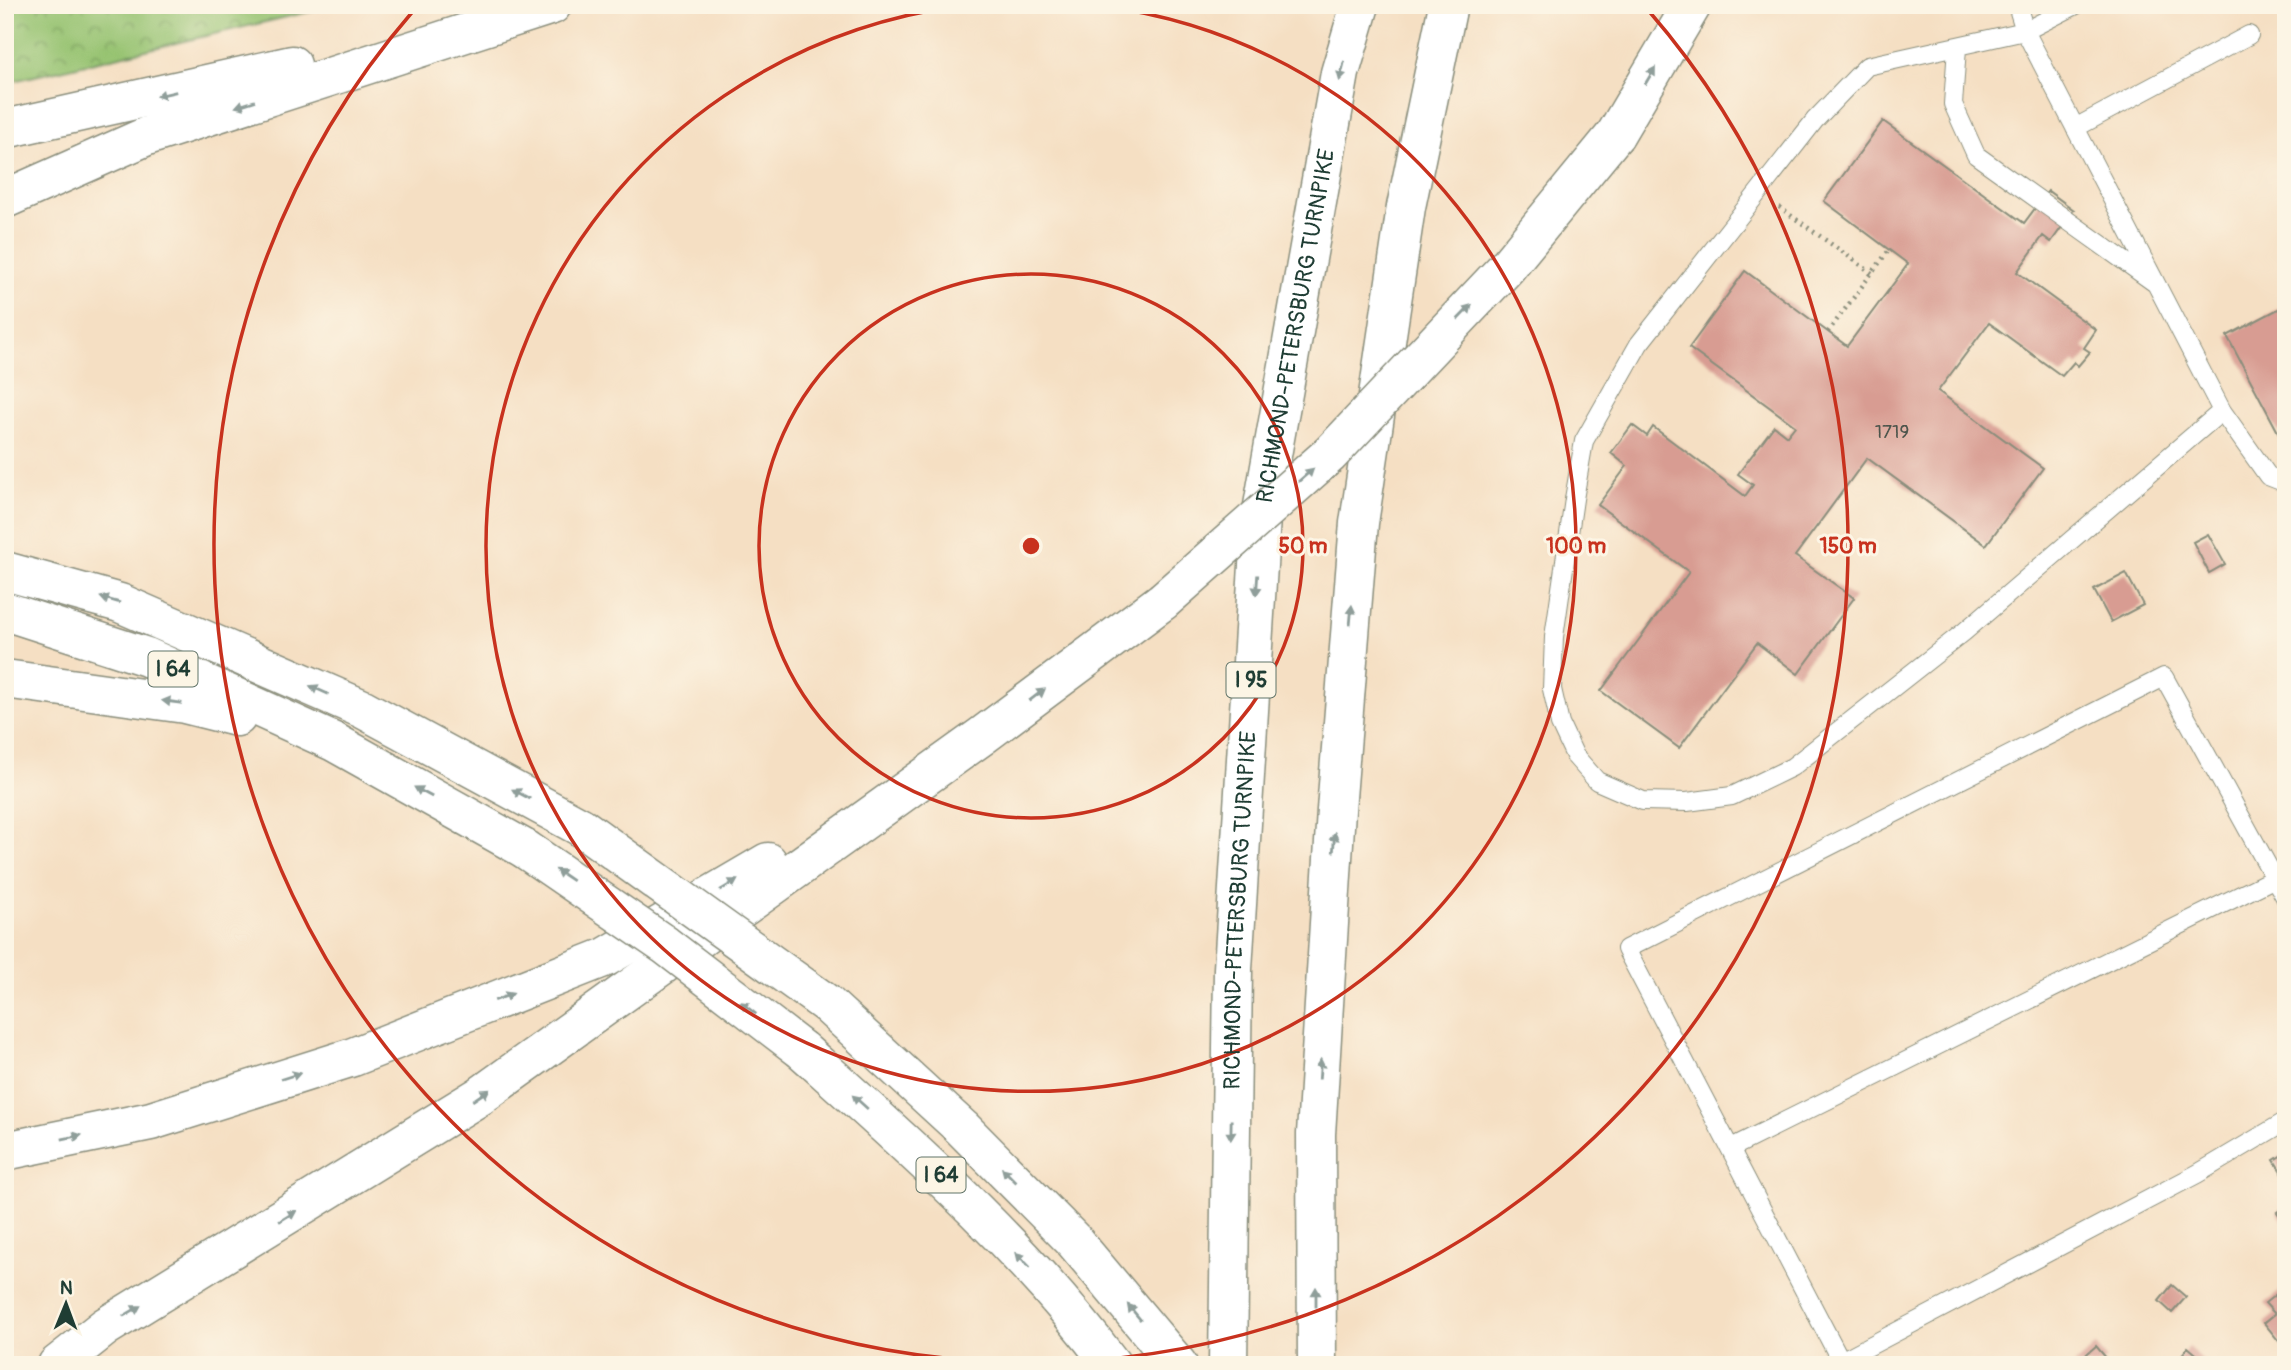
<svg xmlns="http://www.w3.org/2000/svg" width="2291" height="1370" font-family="Pangolin,sans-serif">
<defs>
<pattern id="park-crowns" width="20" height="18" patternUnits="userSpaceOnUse" patternTransform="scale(1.75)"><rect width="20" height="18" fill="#95c26f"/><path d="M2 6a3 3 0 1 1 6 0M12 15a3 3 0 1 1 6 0" fill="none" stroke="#799f5c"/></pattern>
</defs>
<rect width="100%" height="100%" fill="#fcf5e5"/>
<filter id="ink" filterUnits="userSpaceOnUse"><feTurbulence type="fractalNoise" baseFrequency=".0143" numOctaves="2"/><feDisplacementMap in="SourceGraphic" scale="14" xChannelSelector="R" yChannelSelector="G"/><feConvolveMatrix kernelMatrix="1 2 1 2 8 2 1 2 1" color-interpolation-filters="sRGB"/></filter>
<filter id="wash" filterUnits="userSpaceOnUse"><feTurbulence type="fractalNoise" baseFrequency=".00686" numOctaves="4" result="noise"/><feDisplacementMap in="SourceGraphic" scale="28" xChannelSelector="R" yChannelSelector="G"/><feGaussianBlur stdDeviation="1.57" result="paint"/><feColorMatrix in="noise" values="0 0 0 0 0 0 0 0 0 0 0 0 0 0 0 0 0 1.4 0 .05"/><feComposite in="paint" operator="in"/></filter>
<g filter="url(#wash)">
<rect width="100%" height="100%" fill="#f5dfc3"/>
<!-- park -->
<path fill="url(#park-crowns)" stroke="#5a8052" stroke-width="2" d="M5,5H338L5,83Z"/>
<g id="blocks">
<!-- building -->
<path fill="#d89c92" d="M1883,121L2024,223L2048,191L2074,210L2051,242L2043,236L2017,272L2096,330L2084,348L2090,352L2078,366L2074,362L2062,376L1989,323L1938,391L2043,468L1986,545L1867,458L1795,556L1854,598L1798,674L1757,643L1679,748L1601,691L1689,572L1598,505L1627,466L1611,453L1632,425L1647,436L1653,427L1745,496L1753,485L1738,474L1774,426L1787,436L1795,426L1689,348L1745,271L1847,346L1908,264L1824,201Z
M2286,305V427L2278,432L2227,336Z
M2208,534L2225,564L2209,573L2193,542Z
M2126,573L2143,605L2111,622L2094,590Z
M2284,1154L2286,1170L2282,1173L2274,1160Z
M2286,1206V1225L2277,1212Z
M2172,1285L2186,1297L2172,1313L2159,1301Z
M2285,1287L2286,1289V1350L2264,1323L2275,1314L2265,1303Z
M2096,1346L2107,1359L2100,1365H2074Z
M2188,1347L2209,1365H2174Z"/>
</g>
</g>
<g filter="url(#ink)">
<use href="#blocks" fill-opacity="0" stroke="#8a8e7c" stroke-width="2"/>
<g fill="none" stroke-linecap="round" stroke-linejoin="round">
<defs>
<path id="service" d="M2017,5L2025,31L2222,411L2268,476L2286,483
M2076,5L2025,31L1867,66L1815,120L1639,344L1584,441L1574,499L1554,637L1552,689L1560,724L1575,756L1597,781L1643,801L1687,802L1732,796L1792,767L1964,632L2222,411
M1957,48L1953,104L1976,155L2155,283
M2075,128L2249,35
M2286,899L2164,677L1626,949L1841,1361L2197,1174L2286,1121
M1731,1148L2275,878"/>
<g id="motorway">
<path d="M5,129L292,65"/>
<path d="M1615,135L1692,5"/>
<path d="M5,199L147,136L552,5"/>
<path d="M5,571L120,603L363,709L581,827"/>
<path d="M5,611L147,657L334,742L525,849"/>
<path d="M5,679L185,704L237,717"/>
<path d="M827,1004L962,1128L1074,1241L1178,1365"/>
<path d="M802,1050C912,1149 1023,1246 1112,1365"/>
<path d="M5,1151L151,1121L353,1057L606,957L768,862"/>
<path d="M57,1365L105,1327L480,1096L982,736L1163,601"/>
<path id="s1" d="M1228,1365L1233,969L1261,517L1340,73L1360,5"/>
<path d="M1317,1365L1316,1134L1336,810L1359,523L1406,207L1448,5"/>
</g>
</defs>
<!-- service casing -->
<use href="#service" stroke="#8a8e7c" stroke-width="20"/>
<!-- motorway casing -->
<use href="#motorway" stroke="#8a8e7c" stroke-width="41"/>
<!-- path -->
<path stroke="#8a8e7c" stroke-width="4.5" stroke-dasharray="2 5" stroke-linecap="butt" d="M1779,207L1872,273
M1828,332L1889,250"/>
<!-- service -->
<use href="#service" stroke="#fff" stroke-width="18"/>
<!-- motorway -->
<use href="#motorway" stroke="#fff" stroke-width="38"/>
<defs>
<path id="motorway-bridge" d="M1163,601L1330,454L1506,268L1615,135
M581,827L827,1004
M525,849L665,945L802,1050"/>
</defs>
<!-- motorway-bridge casing -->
<use href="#motorway-bridge" stroke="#8a8e7c" stroke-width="41" stroke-linecap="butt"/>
<!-- motorway-bridge -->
<use href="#motorway-bridge" stroke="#fff" stroke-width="38"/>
</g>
<!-- one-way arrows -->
<defs><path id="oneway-solid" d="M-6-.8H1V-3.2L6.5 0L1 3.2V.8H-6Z" transform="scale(1.75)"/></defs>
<g fill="#8f9e9a">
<use href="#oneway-solid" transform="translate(1342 71) rotate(104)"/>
<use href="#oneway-solid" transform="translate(1650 76) rotate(-59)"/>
<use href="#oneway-solid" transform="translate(166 94) rotate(167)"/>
<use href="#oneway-solid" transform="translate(245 104) rotate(162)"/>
<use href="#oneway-solid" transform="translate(1465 312) rotate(-46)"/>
<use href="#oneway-solid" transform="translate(1306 475) rotate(-41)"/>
<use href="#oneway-solid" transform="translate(1257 585) rotate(94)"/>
<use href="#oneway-solid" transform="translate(110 600) rotate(-164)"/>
<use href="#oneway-solid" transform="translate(1351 615) rotate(-85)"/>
<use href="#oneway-solid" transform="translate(319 690) rotate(-156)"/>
<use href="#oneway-solid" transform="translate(1037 695) rotate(-37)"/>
<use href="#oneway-solid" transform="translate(172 702) rotate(-172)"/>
<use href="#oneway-solid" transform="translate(423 792) rotate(-151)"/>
<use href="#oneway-solid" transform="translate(521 794) rotate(-152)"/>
<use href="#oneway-solid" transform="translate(1334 842) rotate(-86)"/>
<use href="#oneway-solid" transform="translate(564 875) rotate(-146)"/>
<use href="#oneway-solid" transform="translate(729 885) rotate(-31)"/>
<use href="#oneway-solid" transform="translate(504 997) rotate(-21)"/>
<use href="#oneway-solid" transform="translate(748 1008) rotate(-142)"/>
<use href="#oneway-solid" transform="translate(1320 1069) rotate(-86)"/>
<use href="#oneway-solid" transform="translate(291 1076) rotate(-18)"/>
<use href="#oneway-solid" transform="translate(481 1095) rotate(-34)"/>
<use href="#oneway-solid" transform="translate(860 1102) rotate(-138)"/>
<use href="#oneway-solid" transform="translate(1231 1130) rotate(91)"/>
<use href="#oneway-solid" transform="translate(72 1137) rotate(-12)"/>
<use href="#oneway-solid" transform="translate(1009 1175) rotate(-135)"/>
<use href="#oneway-solid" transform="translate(288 1216) rotate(-32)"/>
<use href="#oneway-solid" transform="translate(1023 1260) rotate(-134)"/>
<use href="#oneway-solid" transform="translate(1316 1297) rotate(-90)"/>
<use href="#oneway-solid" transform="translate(132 1311) rotate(-31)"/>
<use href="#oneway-solid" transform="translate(1134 1312) rotate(-130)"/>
</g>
</g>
<!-- distance rings -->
<g fill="none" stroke="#c8321e" stroke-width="3.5">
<circle cx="1031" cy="546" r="272"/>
<path d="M1102 6A545 545 0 1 1 960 6"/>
<path d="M1648 10A817 817 0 1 1 414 10"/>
</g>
<g text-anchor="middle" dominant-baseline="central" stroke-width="6" stroke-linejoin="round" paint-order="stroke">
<!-- number labels -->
<g font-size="19" fill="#4d554c">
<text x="1892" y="432">1719</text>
</g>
<!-- shield labels -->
<g fill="#fcf5e5" stroke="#617469" stroke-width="2">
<rect x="148.5" y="651.5" width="49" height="35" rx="5"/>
<rect x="1226.5" y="662.5" width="49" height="35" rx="5"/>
<rect x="916.5" y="1157.5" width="49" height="35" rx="5"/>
</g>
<g font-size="21" font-weight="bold" fill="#1f3d34">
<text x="173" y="669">I 64</text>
<text x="1251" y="680">I 95</text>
<text x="941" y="1175">I 64</text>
</g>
<!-- street labels -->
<g font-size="23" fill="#1f3d34" stroke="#fcf5e5">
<text stroke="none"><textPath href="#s1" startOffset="1043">RICHMOND-PETERSBURG TURNPIKE</textPath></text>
<text stroke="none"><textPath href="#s1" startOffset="455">RICHMOND-PETERSBURG TURNPIKE</textPath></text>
</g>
</g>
<circle cx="1031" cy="546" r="10" fill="#c8321e" stroke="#fcf5e5" stroke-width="3.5"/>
<g font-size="21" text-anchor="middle" font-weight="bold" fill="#c8321e" stroke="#fcf5e5" stroke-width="6" stroke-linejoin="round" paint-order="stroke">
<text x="1303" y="553">50 m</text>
<text x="1576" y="553">100 m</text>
<text x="1848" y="553">150 m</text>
</g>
<!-- margin -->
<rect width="2291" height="1370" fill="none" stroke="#fcf5e5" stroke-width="28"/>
<!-- north arrow -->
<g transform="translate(66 1304) rotate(1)" stroke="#fcf5e5" stroke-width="5" paint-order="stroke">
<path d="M0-5L12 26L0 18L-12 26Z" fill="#1f3d34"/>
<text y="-10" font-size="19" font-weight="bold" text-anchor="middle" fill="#1f3d34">N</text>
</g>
</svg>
